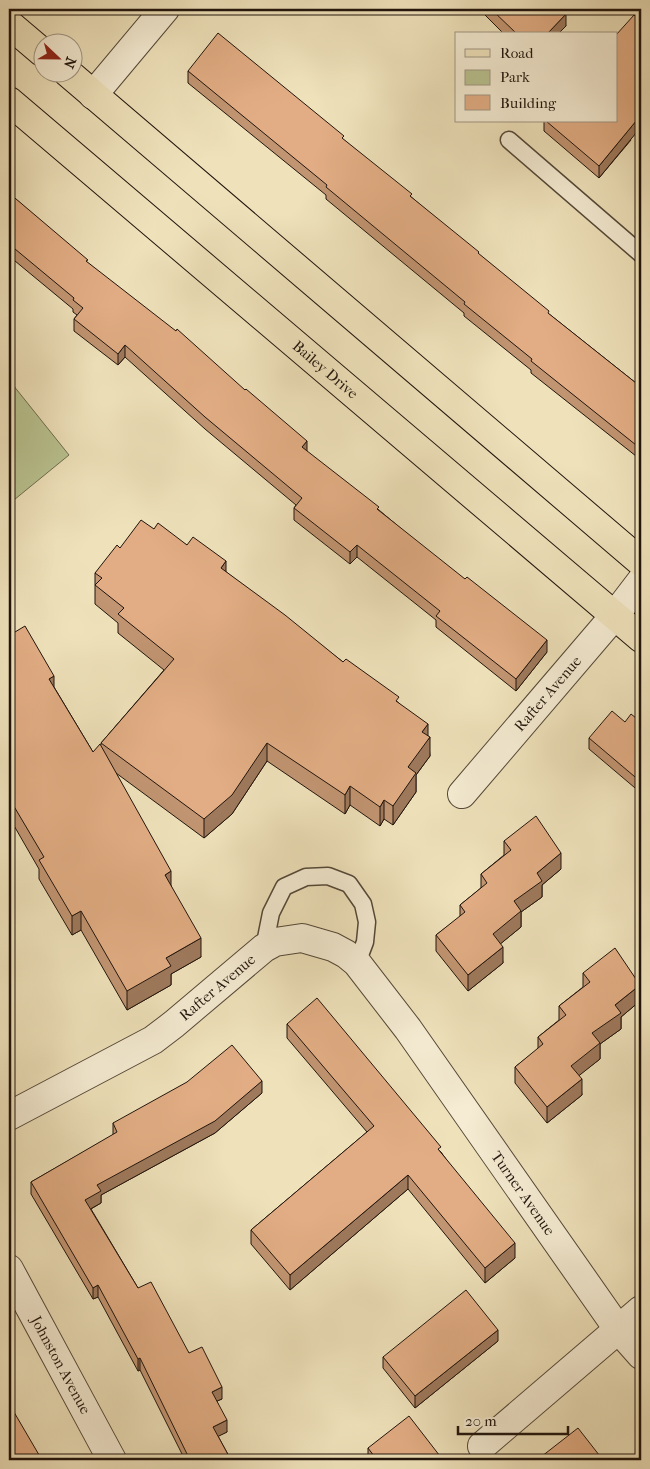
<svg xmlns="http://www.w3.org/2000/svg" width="650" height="1469" font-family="'IM FELL French Canon',serif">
<rect width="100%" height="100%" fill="#efe2bb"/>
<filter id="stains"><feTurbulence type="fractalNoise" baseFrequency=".004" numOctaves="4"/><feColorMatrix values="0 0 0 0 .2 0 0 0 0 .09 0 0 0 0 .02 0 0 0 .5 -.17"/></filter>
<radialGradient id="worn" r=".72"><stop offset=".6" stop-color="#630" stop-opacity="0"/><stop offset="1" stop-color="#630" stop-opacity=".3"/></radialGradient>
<!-- green -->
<path fill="#b9c390" stroke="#6c6c4e" d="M9,380L69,455L9,504Z"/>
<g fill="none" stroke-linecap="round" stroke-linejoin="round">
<defs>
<path id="service" d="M509,140L641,254
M264,948L271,913L284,887L306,877L328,876L349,884L363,904L367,922L365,942L357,963"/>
<g id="minor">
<path d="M93,95L165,9"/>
<path id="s1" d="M462,794L615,615L641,581"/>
<path id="s2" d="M9,1116L153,1040L174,1024L264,948L275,942L302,938L333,947L346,954L357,963L408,1029L618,1329L641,1355"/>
<path id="s3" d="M9,1269L112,1460"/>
<path d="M482,1446L641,1310"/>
</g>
<g id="primary">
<path d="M9,24L42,52"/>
<path d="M67,72L641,562"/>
<path id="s4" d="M9,101L641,638"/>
</g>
</defs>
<!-- service casing -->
<use href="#service" stroke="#544838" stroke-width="19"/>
<!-- minor casing -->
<use href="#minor" stroke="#544838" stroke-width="30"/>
<!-- primary casing -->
<use href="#primary" stroke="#20140c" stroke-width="30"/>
<!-- service -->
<use href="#service" stroke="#f5ecd3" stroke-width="16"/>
<!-- minor -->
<use href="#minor" stroke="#f5ecd3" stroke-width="28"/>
<!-- primary -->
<use href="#primary" stroke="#efe2bb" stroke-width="28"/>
</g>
<!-- wall -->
<path fill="#c29572" stroke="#20140c" d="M481,9H560L566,26L558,34H504L481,11Z
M188,71L344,140L549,314L641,387V460L531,373V370L464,316V313L326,199V195L188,83Z
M544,121H616L631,140L599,178L544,131Z
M9,193L88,263L307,452L379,510L547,652L516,691L436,627V620L357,557L350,564L294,520V508L296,505L205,429L125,357L118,365L74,331V319L77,315L73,312V309L9,256Z
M154,529L187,545L226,572L343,662L399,703L428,736L430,756L416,775V792L393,825L384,819L380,826L350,805L345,814L267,761L232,814L204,838L116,773L171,886L201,957L171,974V985L127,1010L81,930L72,935L39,879V869L9,817V633L54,687L93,752L101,745V743L164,670L118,633V623L95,604V573L120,548Z
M625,722H641V793L589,749V738Z
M504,841L561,869L542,885V897L521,912V927L500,944L503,963L468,991L436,951V935L460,917V905L481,888V874L504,855Z
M583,973L640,1001L621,1017V1029L600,1044V1059L579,1075L582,1095L547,1123L515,1083V1067L538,1049V1037L559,1020V1006L583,987Z
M287,1024L441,1152L515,1258L485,1283L408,1189L290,1290L251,1244V1230L367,1132L287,1038Z
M262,1093L215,1133L101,1195V1203L91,1209L138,1288L189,1353L222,1399L217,1401L227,1432L218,1436L231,1460H185L140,1370L138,1371L98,1297L93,1299L31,1194V1182L113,1135V1123Z
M641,1151V1170L638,1165V1154Z
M498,1341L415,1408L383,1368V1357Z
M368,1448L443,1460H368Z"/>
<!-- shaded-wall -->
<path fill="#9e795c" stroke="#20140c" d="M566,14V26L558,34H547Z
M641,115V127L599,178V166Z
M125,345V357L118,365V354Z
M307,441V453L302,447Z
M357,545V557L350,564V552Z
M226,561V580L221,568Z
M547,640V652L516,691V679Z
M54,676V695L49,679Z
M428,724V740L430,737V756L416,775V792L393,825V806L422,732Z
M267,743V761L232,814L204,838V819Z
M350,786V805L345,814V795Z
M384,800V819L380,826V807Z
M561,853V869L542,885V897L521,912V927L493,950V934L514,901L537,873Z
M171,871V890L165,875Z
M81,911V930L72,935V916Z
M201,938V957L171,974V985L127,1010V991L166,958Z
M503,947V963L468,991V975Z
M640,985V1001L621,1017V1029L600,1044V1059L571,1082V1066L592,1033L615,1005Z
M582,1079V1095L547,1123V1107Z
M262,1081V1093L215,1133L101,1195V1203L85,1212V1200L97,1185Z
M408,1175V1189L290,1290V1275Z
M515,1243V1258L485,1283V1268Z
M98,1285V1297L93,1299V1288Z
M498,1330V1341L415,1408V1396Z
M140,1358V1370L138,1371V1359Z
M222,1387V1399L212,1403V1392Z
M227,1420V1432L213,1439V1427Z"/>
<!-- building -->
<path fill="#e2ad84" stroke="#20140c" d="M491,9H560L566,14L547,34H517Z
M634,15L641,21V115L599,166L546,121H616V35Z
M218,33L344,136L342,138L412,194L410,196L479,252L478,253L549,311L548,313L641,387V449L531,361L532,359L464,304L465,302L326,187L327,185L188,71Z
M9,193L88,260L86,261L176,331L177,329L245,390L246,389L307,441L302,447L379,507L377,509L465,579L467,577L547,640L516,679L436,616L440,611L357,545L350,552L294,508L302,498L205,417L125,345L118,354L74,319L83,308L73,300L74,298L9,244Z
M141,520L154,529L158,523L187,545L193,537L226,561L221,568L285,615L343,662L346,659L399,697L396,701L428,724L422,732L430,737L408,767L416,773L393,806L384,800L380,807L350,786L345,795L267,743L232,795L204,819L101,743L174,659L118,614L124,608L95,585L102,578L95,573L117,545L120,548Z
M25,626L54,676L49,679L93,752L100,744L171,871L165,875L201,938L166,958L171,966L127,991L81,911L72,916L39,860L44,857L9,798V633L10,635Z
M612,711L625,722L631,714L641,722V782L589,738Z
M536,816L561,853L537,873L542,881L514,901L521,911L493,934L503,947L468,975L436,935L465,912L460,905L487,883L481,874L511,850L504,841Z
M615,948L640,985L615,1005L621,1013L592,1033L600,1043L571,1066L582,1079L547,1107L515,1067L543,1044L538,1037L566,1015L559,1006L590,982L583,973Z
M317,998L441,1147L438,1149L515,1243L485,1268L408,1175L290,1275L251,1230L374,1126L287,1024Z
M232,1045L262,1081L215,1121L97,1185L101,1191L85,1200L138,1288L151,1282L189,1353L202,1347L222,1387L212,1392L227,1420L213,1427L231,1460H186L189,1458L140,1358L138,1359L98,1285L93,1288L31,1182L117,1132L113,1123L187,1082Z
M641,1151V1158L638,1154Z
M466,1290L498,1330L415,1396L383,1357Z
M9,1405L11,1407L42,1460H9Z
M409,1416L443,1460H377L368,1448Z
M578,1428L603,1460H537Z"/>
<g text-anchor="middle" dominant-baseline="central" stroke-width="5" stroke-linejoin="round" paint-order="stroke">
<!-- street labels -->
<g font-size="15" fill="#20140c" stroke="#f5ecd3">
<text stroke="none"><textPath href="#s4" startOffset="415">Bailey Drive</textPath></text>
<text stroke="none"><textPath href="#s1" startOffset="132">Rafter Avenue</textPath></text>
<text stroke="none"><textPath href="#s2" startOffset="246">Rafter Avenue</textPath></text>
<text stroke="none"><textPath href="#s2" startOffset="692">Turner Avenue</textPath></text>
<text stroke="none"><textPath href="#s3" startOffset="109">Johnston Avenue</textPath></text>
</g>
</g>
<!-- margin -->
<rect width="650" height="1469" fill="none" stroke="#efe2bb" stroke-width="30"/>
<rect x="10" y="10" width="630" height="1449" fill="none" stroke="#20140c" stroke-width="2.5"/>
<rect x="15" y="15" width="620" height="1439" fill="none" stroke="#20140c"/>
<!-- legend -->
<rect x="455" y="32" width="162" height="90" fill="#f5ecd3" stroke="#a09683"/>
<rect x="465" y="49" width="25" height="8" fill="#efe2bb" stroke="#a09683"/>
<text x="500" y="58" font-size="15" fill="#20140c">Road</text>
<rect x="465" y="70" width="25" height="15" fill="#b9c390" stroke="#a09683"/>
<text x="500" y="82" font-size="15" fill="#20140c">Park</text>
<rect x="465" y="95" width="25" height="15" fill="#e2ad84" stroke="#a09683"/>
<text x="500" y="108" font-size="15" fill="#20140c">Building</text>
<!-- north arrow -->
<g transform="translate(58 58) rotate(112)"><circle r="24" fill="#f5ecd3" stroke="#a09683"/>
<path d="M0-4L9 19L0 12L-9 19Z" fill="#8f2418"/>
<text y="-8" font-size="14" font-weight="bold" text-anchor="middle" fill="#20140c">N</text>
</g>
<!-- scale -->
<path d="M458 1426v8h110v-8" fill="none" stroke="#20140c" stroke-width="2.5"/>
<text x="465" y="1426" font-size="15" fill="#20140c" stroke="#f5ecd3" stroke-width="4" paint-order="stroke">20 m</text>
<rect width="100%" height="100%" filter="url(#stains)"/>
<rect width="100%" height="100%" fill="url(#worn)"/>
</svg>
